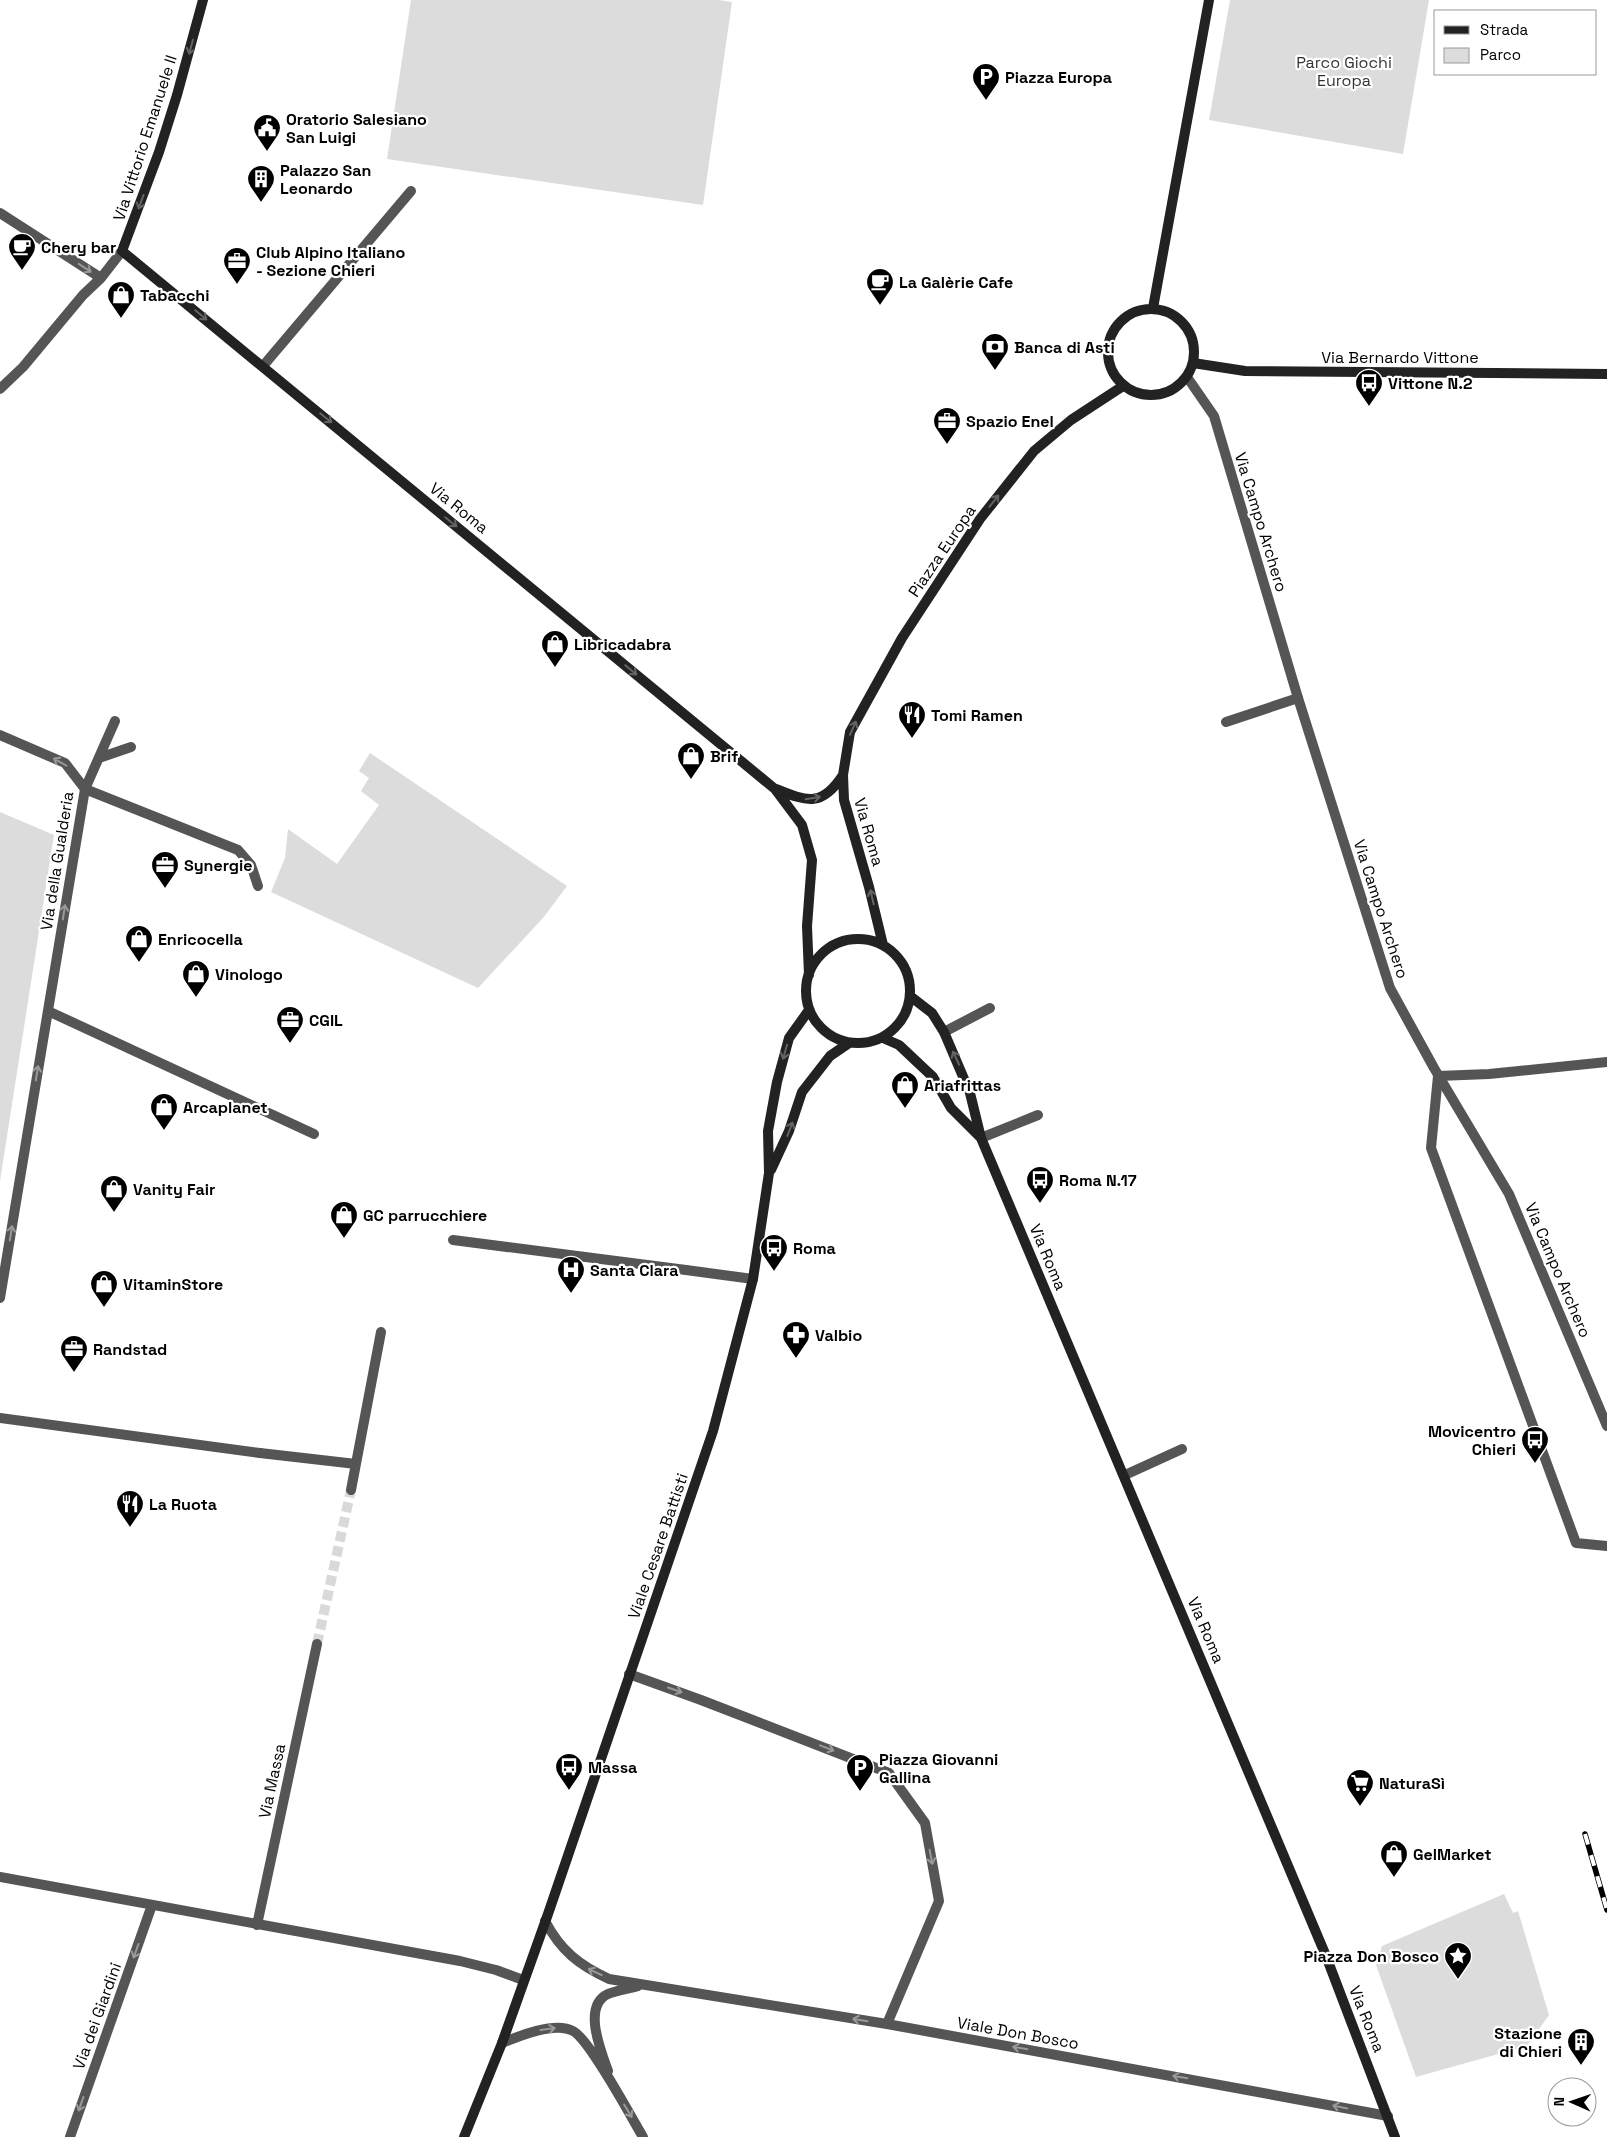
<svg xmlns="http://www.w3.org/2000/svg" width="1607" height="2137" font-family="'Space Grotesk',sans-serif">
<rect width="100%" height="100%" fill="#fff"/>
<!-- green -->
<path fill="#dcdcdc" d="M411,0H719L732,2L703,205L387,159Z
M1230,0H1429L1403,154L1209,120Z
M370,753L567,886L543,918L478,988L271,892L285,858L288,829L337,864L379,805L361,791L369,778L359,771Z
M0,812L54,835L0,1181Z
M1504,1894L1513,1913L1518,1911L1549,2015L1527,2046L1416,2077L1376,1965L1382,1946Z"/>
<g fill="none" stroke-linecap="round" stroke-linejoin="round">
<!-- street-tunnel -->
<path stroke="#d9d9d9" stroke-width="10" stroke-dasharray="10 5" stroke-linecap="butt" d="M317,1644L351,1490"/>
<!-- lane -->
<path stroke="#555" stroke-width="10" d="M263,366L411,191
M115,721L85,789L238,850L251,865L258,886
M1226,722L1298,698
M99,758L131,747
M944,1032L990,1008
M1607,1062L1489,1074L1438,1076L1431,1148L1576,1543L1607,1546
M981,1138L1038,1115
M686,1270L753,1279
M0,1418L260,1453
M1125,1475L1182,1449"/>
<!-- street -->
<path stroke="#555" stroke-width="10" d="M0,213L101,278
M1187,377L1214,416L1298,698L1390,988L1434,1068L1509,1194L1607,1426
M0,389L23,367L83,295L101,278L122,251
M0,735L65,763L85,789L0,1298
M48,1011L314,1134
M453,1240L686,1270
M260,1453L356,1464
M351,1490L381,1332
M629,1674L701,1700L889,1773L925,1823L939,1901L887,2024
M0,1877L460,1961L496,1970L523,1980
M545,1921C561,1951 579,1965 609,1979L887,2024L1388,2116
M257,1925L317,1644
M502,2043C519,2036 555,2021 573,2031C590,2040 631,2117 643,2137
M608,2071C601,2051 582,2006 608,1994C617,1990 629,1989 638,1986
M70,2137L152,1905"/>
<!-- secondary -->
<path stroke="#222" stroke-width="10" d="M203,0L177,95L159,152L122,251L775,789L802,825L812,860L807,926L809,975
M1153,308L1209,0
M1108 352a43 43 0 1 1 86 0a43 43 0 1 1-86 0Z
M1193,363L1245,371L1607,374
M776,789C808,802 822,807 843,775
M806 991a52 52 0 1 1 104 0a52 52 0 1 1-104 0Z
M883,945L869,887L844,800L843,775L850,732L902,638L980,519L1034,451L1071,420L1123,386
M910,996L932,1013L944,1032L970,1093L981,1138L1326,1956L1395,2137
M883,1038L899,1045L933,1077L951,1108L980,1137
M771,1170L789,1131L802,1092L830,1056L849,1043
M464,2137L502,2043L548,1914L713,1431L753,1279L769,1173L768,1131L777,1082L789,1038L809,1010"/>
<defs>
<path id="rail" d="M1585,1834L1607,1910"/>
</defs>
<!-- rail casing -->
<use href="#rail" stroke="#000" stroke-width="5.5"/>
<!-- rail -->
<use href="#rail" stroke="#fff" stroke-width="4" stroke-dasharray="11" stroke-linecap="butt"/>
</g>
<!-- one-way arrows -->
<defs><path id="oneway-shaft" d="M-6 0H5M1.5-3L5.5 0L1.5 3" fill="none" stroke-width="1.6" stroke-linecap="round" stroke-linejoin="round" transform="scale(1.25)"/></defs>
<g stroke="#646464">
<use href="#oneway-shaft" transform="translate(191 47) rotate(105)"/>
<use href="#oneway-shaft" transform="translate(141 202) rotate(110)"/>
<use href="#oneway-shaft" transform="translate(201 315) rotate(40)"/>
<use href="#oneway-shaft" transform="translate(326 418) rotate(39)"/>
<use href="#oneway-shaft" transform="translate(994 501) rotate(-52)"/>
<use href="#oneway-shaft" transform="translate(451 522) rotate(39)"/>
<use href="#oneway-shaft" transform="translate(631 670) rotate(40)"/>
<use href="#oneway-shaft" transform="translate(853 728) rotate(-66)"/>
<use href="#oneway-shaft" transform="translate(813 798) rotate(-9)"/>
<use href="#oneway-shaft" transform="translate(872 897) rotate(-103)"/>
<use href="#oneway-shaft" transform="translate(785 1052) rotate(106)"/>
<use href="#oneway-shaft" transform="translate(956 1058) rotate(-115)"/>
<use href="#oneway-shaft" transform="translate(790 1129) rotate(-69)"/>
</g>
<g stroke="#999">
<use href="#oneway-shaft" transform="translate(85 268) rotate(33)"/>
<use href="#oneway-shaft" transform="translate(60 762) rotate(-150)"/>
<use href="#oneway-shaft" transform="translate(64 912) rotate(-81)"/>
<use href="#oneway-shaft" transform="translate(37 1073) rotate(-81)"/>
<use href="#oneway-shaft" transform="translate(11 1233) rotate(-81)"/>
<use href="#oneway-shaft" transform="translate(675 1690) rotate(19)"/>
<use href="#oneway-shaft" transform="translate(827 1748) rotate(21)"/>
<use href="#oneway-shaft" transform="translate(931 1857) rotate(79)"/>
<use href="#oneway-shaft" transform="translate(136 1951) rotate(110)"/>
<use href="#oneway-shaft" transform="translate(595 1972) rotate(-155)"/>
<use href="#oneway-shaft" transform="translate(860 2020) rotate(-171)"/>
<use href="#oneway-shaft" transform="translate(548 2029) rotate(-8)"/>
<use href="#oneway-shaft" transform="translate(1020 2048) rotate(-170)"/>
<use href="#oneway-shaft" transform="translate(1180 2077) rotate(-170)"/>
<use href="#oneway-shaft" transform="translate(81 2104) rotate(109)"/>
<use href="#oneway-shaft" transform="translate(1340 2107) rotate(-169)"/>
<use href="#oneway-shaft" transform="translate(628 2111) rotate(59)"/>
</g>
<!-- icons -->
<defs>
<symbol id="parking-pin" viewBox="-11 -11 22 30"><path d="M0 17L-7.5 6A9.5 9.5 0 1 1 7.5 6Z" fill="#000" stroke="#fff"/><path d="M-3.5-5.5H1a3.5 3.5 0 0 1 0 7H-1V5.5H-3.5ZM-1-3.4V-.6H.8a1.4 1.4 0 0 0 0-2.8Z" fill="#fff"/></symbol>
<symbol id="civic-pin" viewBox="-11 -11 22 30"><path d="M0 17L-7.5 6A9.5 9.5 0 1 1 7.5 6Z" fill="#000" stroke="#fff"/><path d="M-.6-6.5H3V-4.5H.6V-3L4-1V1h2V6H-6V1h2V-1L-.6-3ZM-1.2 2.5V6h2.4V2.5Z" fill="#fff"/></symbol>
<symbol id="building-pin" viewBox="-11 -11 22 30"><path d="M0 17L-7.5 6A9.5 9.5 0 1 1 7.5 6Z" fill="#000" stroke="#fff"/><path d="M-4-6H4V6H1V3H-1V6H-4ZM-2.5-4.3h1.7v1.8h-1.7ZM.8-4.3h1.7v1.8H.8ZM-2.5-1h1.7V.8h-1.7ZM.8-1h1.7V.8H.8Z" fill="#fff"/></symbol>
<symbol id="cafe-pin" viewBox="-11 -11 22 30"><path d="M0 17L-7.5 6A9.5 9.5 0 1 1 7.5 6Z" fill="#000" stroke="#fff"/><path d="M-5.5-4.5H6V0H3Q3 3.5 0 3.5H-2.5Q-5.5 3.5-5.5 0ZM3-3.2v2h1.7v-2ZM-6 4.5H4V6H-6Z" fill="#fff"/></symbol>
<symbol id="office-pin" viewBox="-11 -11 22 30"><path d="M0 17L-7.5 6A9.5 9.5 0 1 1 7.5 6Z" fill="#000" stroke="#fff"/><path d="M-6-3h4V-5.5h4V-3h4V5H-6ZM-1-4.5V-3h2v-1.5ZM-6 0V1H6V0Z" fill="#fff"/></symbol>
<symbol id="shop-pin" viewBox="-11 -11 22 30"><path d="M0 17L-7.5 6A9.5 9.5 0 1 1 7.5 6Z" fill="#000" stroke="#fff"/><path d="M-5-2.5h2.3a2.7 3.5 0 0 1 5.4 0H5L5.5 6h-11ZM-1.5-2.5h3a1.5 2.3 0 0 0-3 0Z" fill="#fff"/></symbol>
<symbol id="bank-pin" viewBox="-11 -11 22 30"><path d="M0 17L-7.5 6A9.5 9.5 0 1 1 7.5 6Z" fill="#000" stroke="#fff"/><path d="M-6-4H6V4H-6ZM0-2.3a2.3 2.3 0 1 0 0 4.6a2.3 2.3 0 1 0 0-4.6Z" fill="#fff"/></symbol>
<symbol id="bus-pin" viewBox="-11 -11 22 30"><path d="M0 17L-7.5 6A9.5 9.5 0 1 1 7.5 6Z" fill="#000" stroke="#fff"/><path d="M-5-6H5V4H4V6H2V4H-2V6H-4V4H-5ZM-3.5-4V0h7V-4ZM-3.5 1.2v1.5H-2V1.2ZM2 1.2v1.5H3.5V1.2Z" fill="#fff"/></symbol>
<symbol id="restaurant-pin" viewBox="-11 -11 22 30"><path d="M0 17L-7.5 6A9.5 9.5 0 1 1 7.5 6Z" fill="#000" stroke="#fff"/><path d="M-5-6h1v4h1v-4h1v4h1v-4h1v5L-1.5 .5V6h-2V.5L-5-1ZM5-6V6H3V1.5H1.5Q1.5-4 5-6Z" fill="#fff"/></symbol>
<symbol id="hospital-pin" viewBox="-11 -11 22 30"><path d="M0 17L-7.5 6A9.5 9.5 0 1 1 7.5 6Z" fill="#000" stroke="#fff"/><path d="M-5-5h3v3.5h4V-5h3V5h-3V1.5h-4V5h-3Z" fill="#fff"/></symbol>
<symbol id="pharmacy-pin" viewBox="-11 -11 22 30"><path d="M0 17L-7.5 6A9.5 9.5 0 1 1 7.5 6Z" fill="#000" stroke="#fff"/><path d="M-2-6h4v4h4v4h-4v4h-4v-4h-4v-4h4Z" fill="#fff"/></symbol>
<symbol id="supermarket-pin" viewBox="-11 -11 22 30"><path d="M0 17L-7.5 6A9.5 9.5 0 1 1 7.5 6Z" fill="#000" stroke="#fff"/><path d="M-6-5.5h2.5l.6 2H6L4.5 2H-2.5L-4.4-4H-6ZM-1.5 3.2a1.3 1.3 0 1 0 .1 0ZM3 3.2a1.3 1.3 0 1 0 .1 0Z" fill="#fff"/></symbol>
<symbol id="sight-pin" viewBox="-11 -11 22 30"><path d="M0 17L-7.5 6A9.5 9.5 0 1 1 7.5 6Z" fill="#000" stroke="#fff"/><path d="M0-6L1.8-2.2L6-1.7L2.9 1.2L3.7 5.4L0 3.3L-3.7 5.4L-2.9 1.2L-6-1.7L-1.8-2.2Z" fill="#fff"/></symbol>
</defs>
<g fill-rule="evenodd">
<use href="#parking-pin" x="970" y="61" width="32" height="43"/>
<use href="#civic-pin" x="251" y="112" width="32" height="43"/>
<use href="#building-pin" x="245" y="163" width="32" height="43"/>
<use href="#cafe-pin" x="6" y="231" width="32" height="43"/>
<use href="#office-pin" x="221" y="245" width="32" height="43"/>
<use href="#cafe-pin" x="864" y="266" width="32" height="43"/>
<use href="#shop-pin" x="105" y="279" width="32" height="43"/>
<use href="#bank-pin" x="979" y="331" width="32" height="43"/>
<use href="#bus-pin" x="1353" y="367" width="32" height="43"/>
<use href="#office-pin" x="931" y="405" width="32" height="43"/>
<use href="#shop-pin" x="539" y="628" width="32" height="43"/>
<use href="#restaurant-pin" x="896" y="699" width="32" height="43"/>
<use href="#shop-pin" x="675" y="740" width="32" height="43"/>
<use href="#office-pin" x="149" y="849" width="32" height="43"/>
<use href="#shop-pin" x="123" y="923" width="32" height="43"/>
<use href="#shop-pin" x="180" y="958" width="32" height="43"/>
<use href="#office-pin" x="274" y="1004" width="32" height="43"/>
<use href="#shop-pin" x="889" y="1069" width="32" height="43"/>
<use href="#shop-pin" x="148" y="1091" width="32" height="43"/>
<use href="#bus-pin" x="1024" y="1164" width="32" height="43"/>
<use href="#shop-pin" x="98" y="1173" width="32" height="43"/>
<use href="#shop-pin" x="328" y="1199" width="32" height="43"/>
<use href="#bus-pin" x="758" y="1232" width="32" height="43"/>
<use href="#hospital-pin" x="555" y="1254" width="32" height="43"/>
<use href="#shop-pin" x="88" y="1268" width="32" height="43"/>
<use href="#pharmacy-pin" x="780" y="1319" width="32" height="43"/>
<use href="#office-pin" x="58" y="1333" width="32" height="43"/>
<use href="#bus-pin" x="1519" y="1424" width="32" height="43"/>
<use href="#restaurant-pin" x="114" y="1488" width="32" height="43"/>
<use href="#bus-pin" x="553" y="1751" width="32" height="43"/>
<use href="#parking-pin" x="844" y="1752" width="32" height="43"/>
<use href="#supermarket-pin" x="1344" y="1767" width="32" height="43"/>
<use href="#shop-pin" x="1378" y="1838" width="32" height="43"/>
<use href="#sight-pin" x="1442" y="1940" width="32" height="43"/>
<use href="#building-pin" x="1565" y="2026" width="32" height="43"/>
</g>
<g text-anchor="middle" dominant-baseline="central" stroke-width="4.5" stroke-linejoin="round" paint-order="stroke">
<!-- park labels -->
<g font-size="16" fill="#333" stroke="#fff">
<text x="1344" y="62">Parco Giochi<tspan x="1344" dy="18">Europa</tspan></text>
</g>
<!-- poi labels -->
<g font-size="16" font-weight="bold" fill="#000" stroke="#fff" text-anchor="start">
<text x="1005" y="77">Piazza Europa</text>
<text x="286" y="119">Oratorio Salesiano<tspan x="286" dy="18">San Luigi</tspan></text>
<text x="280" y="170">Palazzo San<tspan x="280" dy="18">Leonardo</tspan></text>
<text x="41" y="247">Chery bar</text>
<text x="256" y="252">Club Alpino Italiano<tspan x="256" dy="18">- Sezione Chieri</tspan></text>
<text x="899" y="282">La Galèrie Cafe</text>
<text x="140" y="295">Tabacchi</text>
<text x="1014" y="347">Banca di Asti</text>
<text x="1388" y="383">Vittone N.2</text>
<text x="966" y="421">Spazio Enel</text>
<text x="574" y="644">Libricadabra</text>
<text x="931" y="715">Tomi Ramen</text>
<text x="710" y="756">Brif</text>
<text x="184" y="865">Synergie</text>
<text x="158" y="939">Enricocella</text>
<text x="215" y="974">Vinologo</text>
<text x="309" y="1020">CGIL</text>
<text x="924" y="1085">Ariafrittas</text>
<text x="183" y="1107">Arcaplanet</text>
<text x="1059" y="1180">Roma N.17</text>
<text x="133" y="1189">Vanity Fair</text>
<text x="363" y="1215">GC parrucchiere</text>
<text x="793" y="1248">Roma</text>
<text x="590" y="1270">Santa Clara</text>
<text x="123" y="1284">VitaminStore</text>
<text x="815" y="1335">Valbio</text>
<text x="93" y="1349">Randstad</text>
<text x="1516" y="1431" text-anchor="end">Movicentro<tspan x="1516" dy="18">Chieri</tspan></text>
<text x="149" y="1504">La Ruota</text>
<text x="879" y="1759">Piazza Giovanni<tspan x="879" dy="18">Gallina</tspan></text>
<text x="588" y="1767">Massa</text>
<text x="1379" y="1783">NaturaSì</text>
<text x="1413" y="1854">GelMarket</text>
<text x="1439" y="1956" text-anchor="end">Piazza Don Bosco</text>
<text x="1562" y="2033" text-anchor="end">Stazione<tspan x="1562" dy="18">di Chieri</tspan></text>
</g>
<!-- street labels -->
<g font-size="16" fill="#000" stroke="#fff">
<text transform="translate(145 138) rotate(-72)">Via Vittorio Emanuele II</text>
<text x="1400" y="357">Via Bernardo Vittone</text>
<text transform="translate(459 508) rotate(39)">Via Roma</text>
<text transform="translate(1261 522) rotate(73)">Via Campo Archero</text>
<text transform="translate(942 551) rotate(-56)">Piazza Europa</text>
<text transform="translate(869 832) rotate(74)">Via Roma</text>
<text transform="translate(57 861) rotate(-81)">Via della Gualderia</text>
<text transform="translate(1381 909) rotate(72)">Via Campo Archero</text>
<text transform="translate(1048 1257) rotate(67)">Via Roma</text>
<text transform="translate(1558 1270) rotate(67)">Via Campo Archero</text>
<text transform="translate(658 1546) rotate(-71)">Viale Cesare Battisti</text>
<text transform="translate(1206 1630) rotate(67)">Via Roma</text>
<text transform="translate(272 1781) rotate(-78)">Via Massa</text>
<text transform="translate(97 2016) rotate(-70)">Via dei Giardini</text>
<text transform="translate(1367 2019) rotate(68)">Via Roma</text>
<text transform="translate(1018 2033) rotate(10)">Viale Don Bosco</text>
</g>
</g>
<!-- legend -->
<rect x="1434" y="10" width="162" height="65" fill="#ffffff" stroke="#999999"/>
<rect x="1444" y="26" width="25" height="8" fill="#222222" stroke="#999999"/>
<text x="1480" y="35" font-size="15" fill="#000000">Strada</text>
<rect x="1444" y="48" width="25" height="15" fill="#dcdcdc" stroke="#999999"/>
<text x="1480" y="60" font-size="15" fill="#000000">Parco</text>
<!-- north arrow -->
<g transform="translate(1572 2102) rotate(272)"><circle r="24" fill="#ffffff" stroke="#999999"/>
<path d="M0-4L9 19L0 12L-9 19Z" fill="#000000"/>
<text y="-8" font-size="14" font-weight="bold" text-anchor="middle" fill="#000000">N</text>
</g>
</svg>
